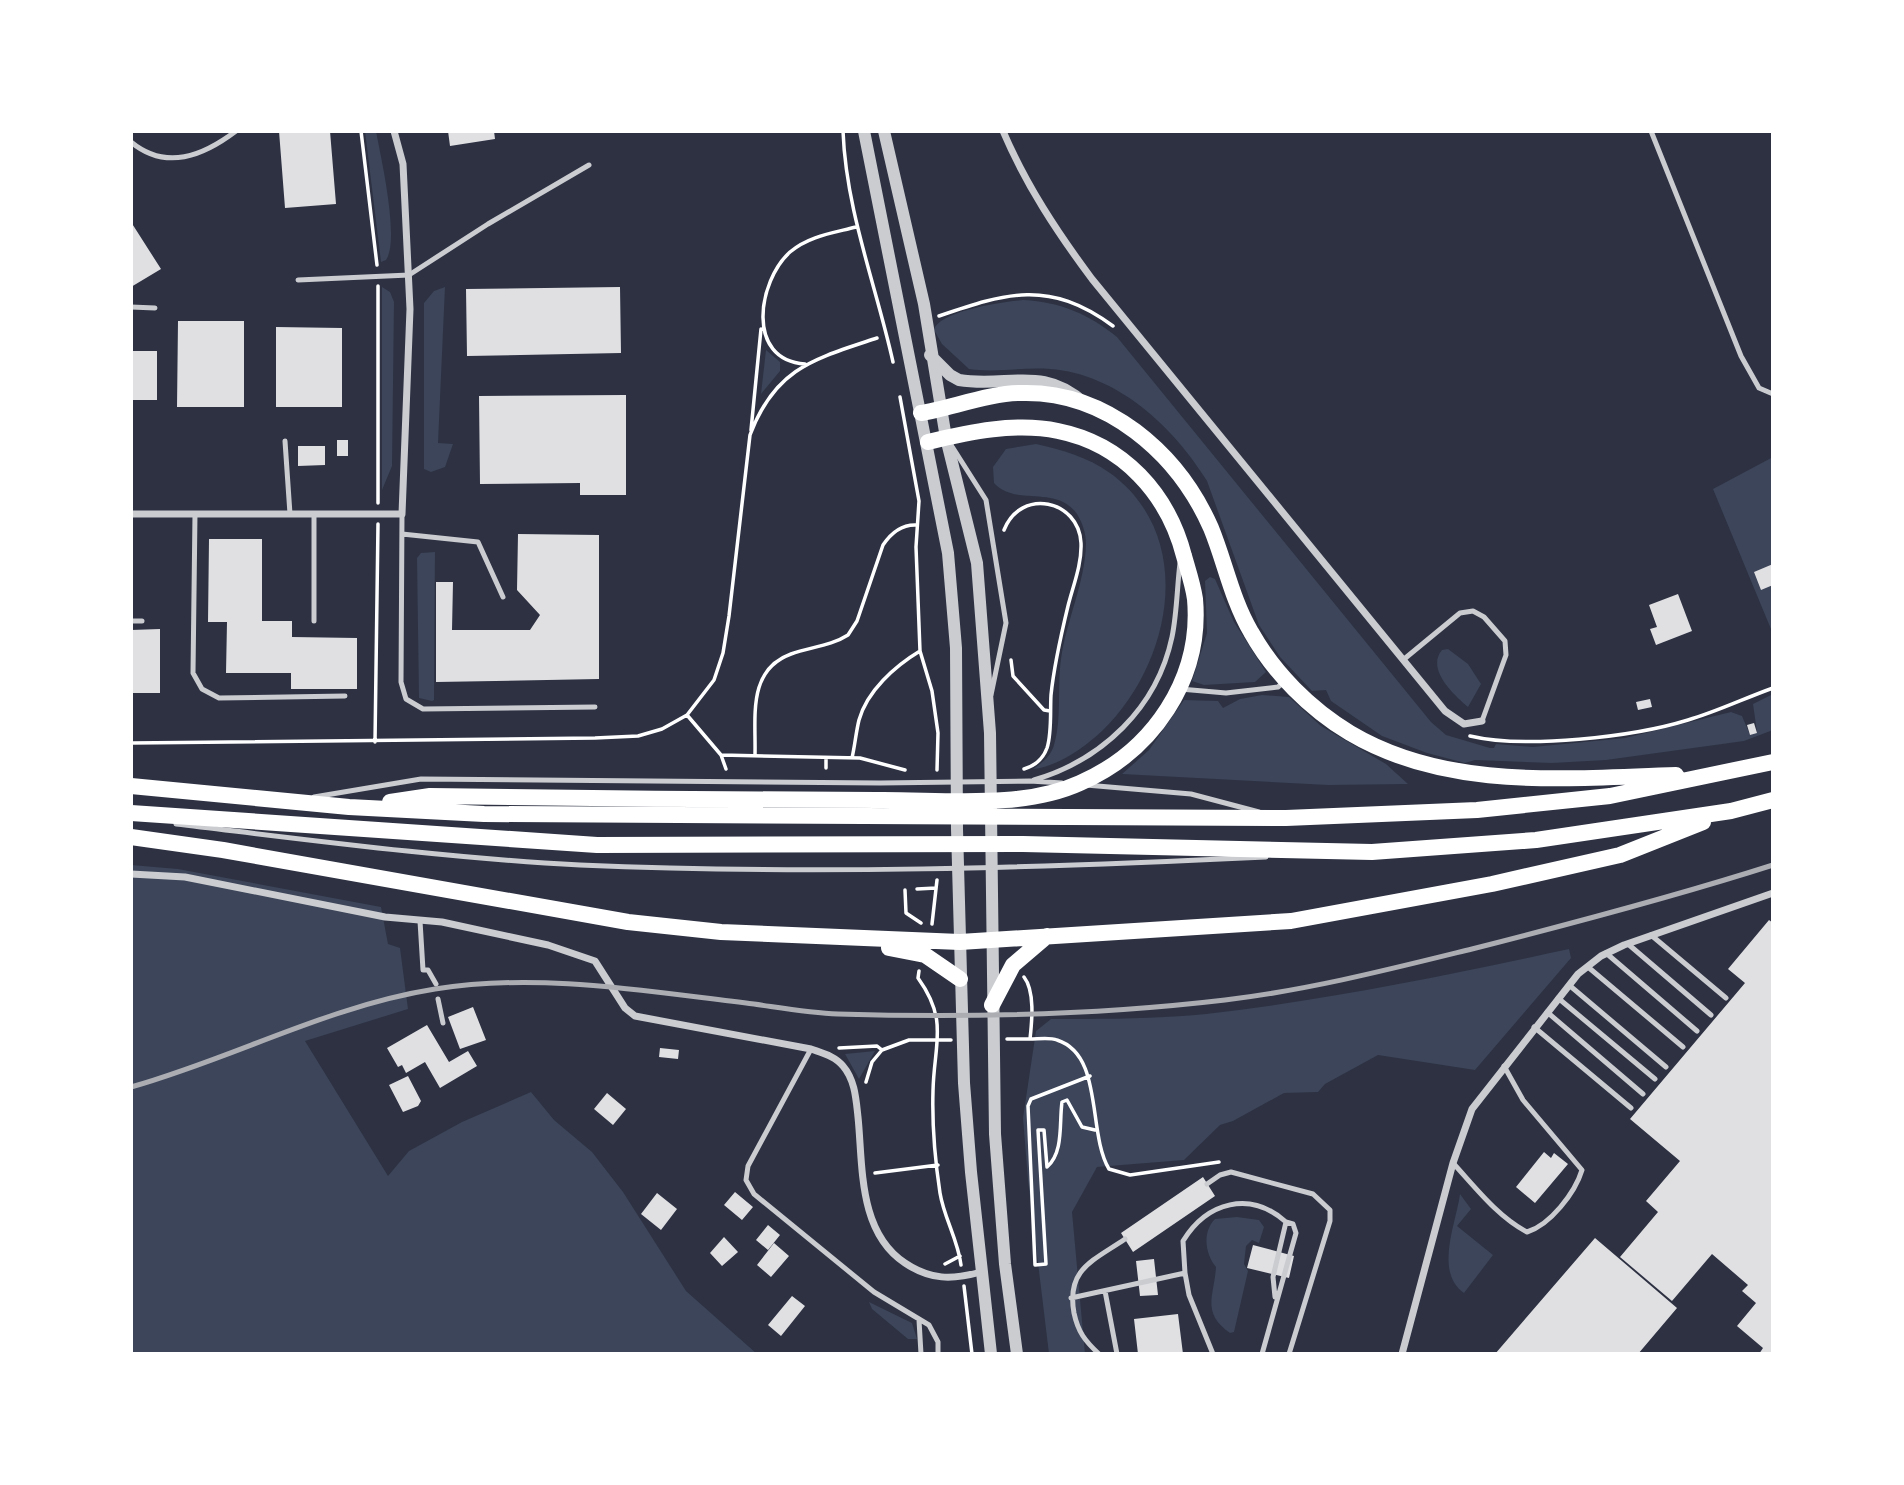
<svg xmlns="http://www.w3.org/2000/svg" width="1904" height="1485" font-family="'Open Sans',sans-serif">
<rect width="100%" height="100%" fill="#2d3142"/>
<!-- green -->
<path fill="#3c4559" d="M365,131H376C381,158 400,240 386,260L381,262Z
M382,287L390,292L394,302L392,466L382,490Z
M445,287L438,443L453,444L445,467L431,472L424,469V303L434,291Z
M1024,300C1060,302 1089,314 1117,337L1431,722L1446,735L1490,748H1494L1496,744L1533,747L1625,738L1731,712L1742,716L1750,735L1757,732L1753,704L1773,694V730L1744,741L1606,760L1552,763L1475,760L1465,763L1427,753L1382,736L1331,701L1326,690L1312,691L1280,657L1259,625L1207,481C1173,426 1117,374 1050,369C1023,367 995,373 969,369L942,344L934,330C938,311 1006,301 1024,300Z
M766,350L780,362V371L761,394Z
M1036,444C1062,450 1088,457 1110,473C1198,537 1171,665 1102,731C1085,747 1057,767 1033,769C1042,763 1051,756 1054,745C1062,719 1057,687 1061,659C1066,621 1085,583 1086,544C1086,533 1082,522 1077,514C1056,484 1015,507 994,483L993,467L1006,449Z
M1773,457V634L1713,489Z
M435,552L434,700L432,701L419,698L417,558L421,553Z
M1210,577L1215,579L1234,622L1266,672L1255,682L1204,685L1192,681L1207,633L1205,581Z
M1448,649L1468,664L1481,684L1468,707C1453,694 1426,669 1442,650Z
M1262,695L1289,697L1321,726L1386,764L1408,784L1328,785L1122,774L1149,750L1184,700L1218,701L1223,708L1240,699Z
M131,865L178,869L381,907L388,944L400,948L408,1009L305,1041L388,1176L409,1151L462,1122L531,1092L554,1120L592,1152L623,1192L686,1291L757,1354H131Z
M1569,949L1571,958L1475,1070L1378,1055L1325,1084L1318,1092L1284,1093L1233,1121L1220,1125L1184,1160L1097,1167L1072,1212L1085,1354H1049L1028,1180L1023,1118L1036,1031L1051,1019C1102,1019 1154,1019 1206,1014C1328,1000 1449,975 1569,949Z
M875,1051L859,1079L845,1054Z
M1460,1194L1471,1209L1457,1226L1493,1255L1464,1293C1434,1272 1456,1224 1460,1194Z
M1237,1217L1259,1220L1264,1227L1259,1243L1252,1240L1246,1246L1244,1264L1248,1271L1234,1332L1230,1333C1201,1312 1214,1297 1216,1267C1205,1254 1202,1232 1215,1219Z
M869,1302L912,1323L917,1339H908L872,1309Z"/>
<!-- building -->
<path fill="#e0e0e3" d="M279,131H330L336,204L285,208Z
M448,131H494L495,139L450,146Z
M131,222L161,269L131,287Z
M620,287L621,353L467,356L466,289Z
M178,321H244V407H177Z
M276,327L342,328V407H276Z
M131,351H157V400H131Z
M626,395V495H580V483L480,484L479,396Z
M337,440H348V456H337Z
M298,446H325V465L298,466Z
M518,534L599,535V679L436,682V582H453L452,630H530L540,615L517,590Z
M209,539H262V621H292V637L357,638V689H291V673H226L227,622H208Z
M1773,564V585L1761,590L1754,572Z
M1678,594L1692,631L1656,645L1650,629L1657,627L1649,605Z
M160,629V693H131V630Z
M1650,699L1652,707L1638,710L1636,702Z
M1754,723L1757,733L1750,735L1747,725Z
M1769,920L1773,923V1354H1759L1763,1348L1737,1326L1756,1303L1742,1291L1748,1285L1712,1254L1672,1301L1620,1257L1658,1212L1646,1201L1680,1161L1630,1119L1745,983L1728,969Z
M473,1007L486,1040L460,1049L448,1017Z
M427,1025L449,1062L468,1051L477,1066L440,1088L425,1062L406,1073L402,1065L398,1067L387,1048Z
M660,1048L679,1050L678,1059L659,1057Z
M408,1076L421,1101L418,1106L403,1112L389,1085Z
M607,1093L626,1109L613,1125L594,1109Z
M1544,1152L1551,1158L1554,1153L1568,1164L1535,1203L1516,1187Z
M1203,1177L1215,1196L1133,1252L1121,1233Z
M735,1192L753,1207L742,1220L724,1205Z
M657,1193L677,1209L661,1230L641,1214Z
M768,1225L780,1235L768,1250L756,1240Z
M724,1237L738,1252L722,1266L710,1253Z
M1595,1238L1677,1308L1638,1354H1495Z
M774,1243L789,1256L771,1277L757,1265Z
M1253,1245L1294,1256L1289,1278L1247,1268Z
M1154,1259L1158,1295L1140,1296L1136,1261Z
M792,1296L805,1306L781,1336L768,1325Z
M1178,1314L1183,1354H1138L1134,1319Z"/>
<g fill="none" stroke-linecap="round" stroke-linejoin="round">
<!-- path -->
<path stroke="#fff" stroke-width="3.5" d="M361,131L377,265
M843,131C846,211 876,285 893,362
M939,316C1006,293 1049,279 1113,326
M805,364C745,360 758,281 790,252C809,236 833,233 856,227
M900,397L919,501L916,547L920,651L932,691L938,733L937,770
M751,430L761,329
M378,503V286
M1004,530C1021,487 1079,500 1081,543C1082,564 1073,586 1068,606C1061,635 1054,665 1051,695C1050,711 1052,733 1047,748C1043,759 1034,766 1024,769
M1011,660L1013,676L1044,710L1050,711
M687,715L721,755L726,769
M1470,736C1525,749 1633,737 1688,720C1716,712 1745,698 1773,688
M375,742L378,524
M131,743L595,738L638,736L662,729L687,715L714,680L723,653L729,616L750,435C775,368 814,359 877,338
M721,755L860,758L905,770
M755,755C756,717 747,670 791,654C810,647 831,646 848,635L857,621L883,545C891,533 902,524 917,525
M852,758C855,745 856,732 859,720C867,691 895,666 920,651
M826,768V758
M917,889L936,888
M905,890L906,913L921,923
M932,924L937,880
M919,971L918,978C949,1021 934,1043 933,1091C932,1124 935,1160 940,1193C944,1218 958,1240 961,1265
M1024,977C1035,991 1032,1021 1030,1039C1038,1039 1050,1037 1057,1040C1104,1055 1087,1132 1109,1169L1130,1175L1219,1162
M1007,1039H1030
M839,1048L877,1046L882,1050L909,1040H951
M1090,1076L1031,1099L1028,1106L1035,1265L1046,1264L1038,1130H1044L1047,1167C1064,1152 1059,1123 1062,1102L1067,1100L1082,1127L1095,1130
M866,1082L872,1062L882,1050
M875,1173L938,1165
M945,1264L960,1256
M964,1286L972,1354"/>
<!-- service -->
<path stroke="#caccd0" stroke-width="5" d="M1651,131L1741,356L1759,388L1773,394
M131,142C166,171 203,156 236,131
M298,280L409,275L488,224L589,165
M131,307L155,308
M285,441L290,514
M953,448L986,500L1006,623L991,695
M195,514L193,673L202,689L219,698L345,696
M402,514L401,682L406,699L423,709L595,707
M402,534L478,542L503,597
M131,621H142
M314,621V514
M1403,660L1460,613L1473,611L1484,617L1505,641L1506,655L1482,721
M1180,689L1226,693L1278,687L1284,682
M1034,780C1102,760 1157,708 1172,637C1177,613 1177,587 1180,563
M1086,785L1191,794L1259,812
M314,797L421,779L880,783L1030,781L1062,783
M176,824C310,840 445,858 580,865C809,875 1038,868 1266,857
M420,921L423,970H428L436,984
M1651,935L1726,998
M1628,944L1711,1015
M1606,953L1697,1031
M1588,967L1683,1047
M1569,985L1666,1067
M1558,998L1655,1079
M438,999L443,1023
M1547,1012L1643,1094
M1534,1027L1631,1108
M811,1049L748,1166L746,1180L754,1194L874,1292L929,1325L938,1342V1354
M1453,1163C1475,1187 1498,1217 1527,1232C1550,1225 1575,1193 1582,1170L1523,1100L1504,1066
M1207,1184L1220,1175L1231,1172L1313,1194L1330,1210V1221L1289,1354
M1185,1273L1183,1241C1207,1202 1250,1190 1286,1222
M1105,1291L1117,1354
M1071,1298L1185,1273L1189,1295L1213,1354
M919,1320L921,1354
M1099,1354C1085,1341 1078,1332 1074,1313C1066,1269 1093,1261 1125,1239
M1262,1354L1296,1233L1293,1224L1286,1222L1273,1277L1275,1297"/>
<!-- minor -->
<path stroke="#caccd0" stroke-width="7" d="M1003,131C1026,185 1057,232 1092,279L1445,711L1464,724L1482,721
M131,514H402L410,309L403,164L394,131
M131,874L185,877L385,917L442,922L548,945L595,961L625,1008L635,1016L811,1049C822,1053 835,1056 843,1066C855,1080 856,1099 858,1117C863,1166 858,1232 905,1263C930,1280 952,1280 981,1272
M1402,1354L1453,1163L1472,1109L1578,974L1601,956L1624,945L1773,893"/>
<!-- tertiary -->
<path stroke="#caccd0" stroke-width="12" d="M864,131L948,553L956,648L957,829L964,1083L971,1172L991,1354
M884,131L924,304L946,438L977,563L990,733L995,1134L1005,1264L1017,1354
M930,355L950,375L959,380C1007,388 1043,365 1084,403"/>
<!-- primary -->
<path stroke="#fff" stroke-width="16" d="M921,413C950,408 992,393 1020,393C1106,390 1178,453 1211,528C1225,562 1232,600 1251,632C1274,673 1310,709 1350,733C1448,791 1567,778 1676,775
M131,786L349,807L484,814L1286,818L1477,810L1610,796L1773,762
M390,802L430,796C579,798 727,800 876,800C940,799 1021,810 1080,783C1153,751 1202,679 1195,599C1193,585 1188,570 1184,556C1168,494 1123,444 1058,431C1016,422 969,432 928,442
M131,813L597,845L1023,844L1372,852L1536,840L1731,811L1773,800
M131,837L223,850L628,922L721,932L960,942L1291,921L1492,884L1620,855L1703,822
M889,948L925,955L960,979
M992,1005L1013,965L1047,936"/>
<!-- rail -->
<path stroke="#abadb3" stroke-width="5" d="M131,1087C234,1058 328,1006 435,989C540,972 650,992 754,1004C782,1008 810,1013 838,1014C966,1018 1098,1015 1225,1000C1309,990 1391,969 1472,949C1574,923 1673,897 1773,865"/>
</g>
<!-- border -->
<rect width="1904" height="1485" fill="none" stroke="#ffffff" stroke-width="266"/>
</svg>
